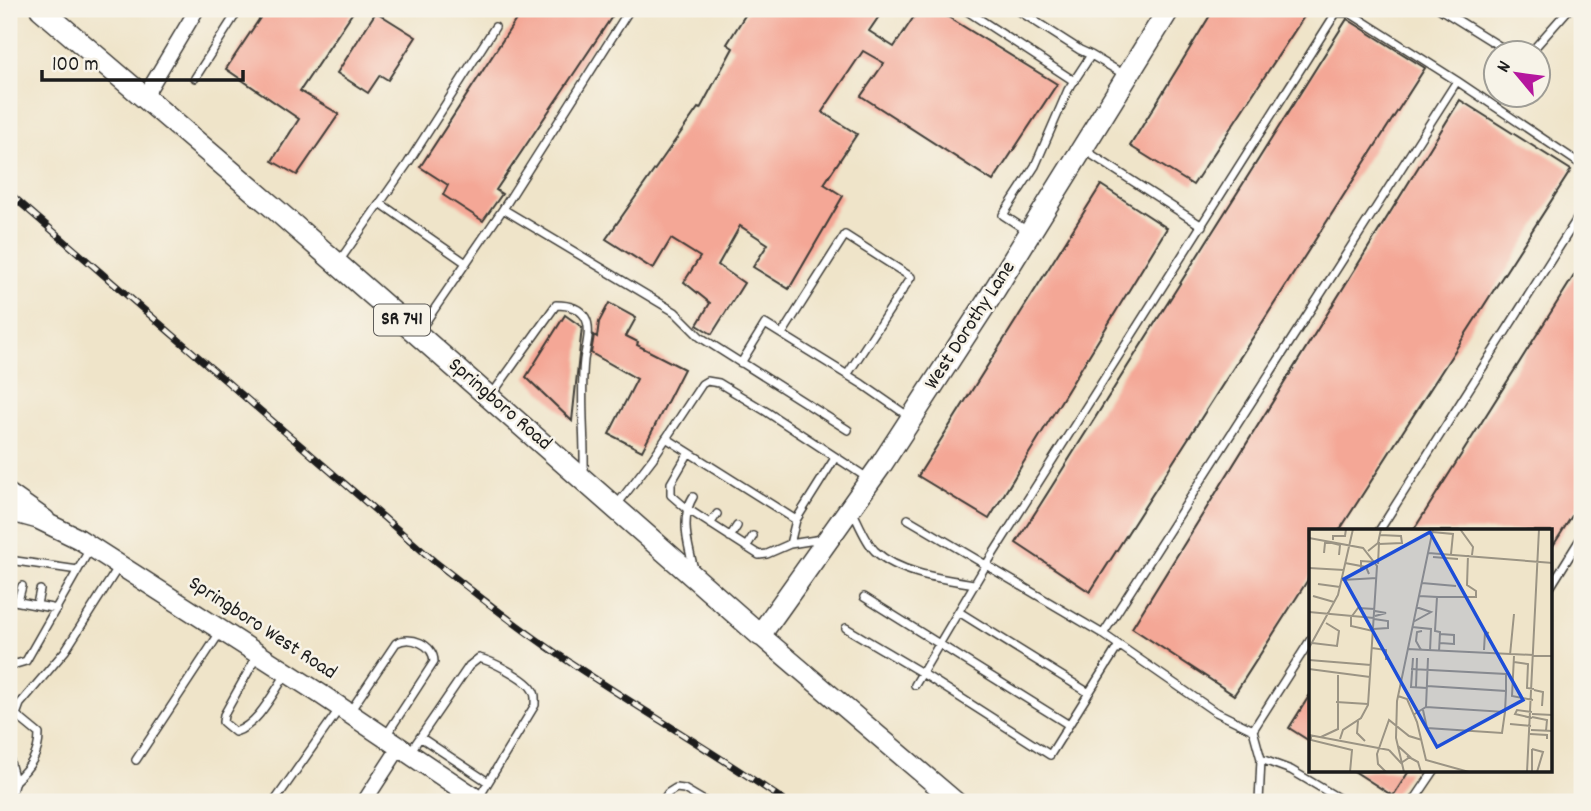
<svg xmlns="http://www.w3.org/2000/svg" width="1591" height="811" font-family="Dekko,sans-serif">
<rect width="100%" height="100%" fill="#f7f3e8"/>
<filter id="ink" filterUnits="userSpaceOnUse"><feTurbulence type="fractalNoise" baseFrequency=".0143" numOctaves="2"/><feDisplacementMap in="SourceGraphic" scale="14" xChannelSelector="R" yChannelSelector="G"/><feConvolveMatrix kernelMatrix="1 2 1 2 8 2 1 2 1" color-interpolation-filters="sRGB"/></filter>
<filter id="wash" filterUnits="userSpaceOnUse"><feTurbulence type="fractalNoise" baseFrequency=".00686" numOctaves="4" result="noise"/><feDisplacementMap in="SourceGraphic" scale="28" xChannelSelector="R" yChannelSelector="G"/><feGaussianBlur stdDeviation="1.57" result="paint"/><feColorMatrix in="noise" values="0 0 0 0 0 0 0 0 0 0 0 0 0 0 0 0 0 1.4 0 .05"/><feComposite in="paint" operator="in"/></filter>
<g filter="url(#wash)">
<rect width="100%" height="100%" fill="#efe4c9"/>
<g id="blocks">
<!-- building -->
<path fill="#f4a796" d="M266,9H355L300,91L339,114L297,175L272,161L299,119L226,69Z
M523,9H617L496,190L502,194L483,221L443,195L448,185L420,167Z
M749,9H884L869,31L894,47L919,9H935L1057,84L993,181L861,96L884,63L863,51L822,112L857,134L824,184L843,196L789,289L753,267L768,244L740,226L718,265L744,283L712,334L697,325L710,303L684,282L700,257L671,239L653,269L606,239L698,108L700,109L733,48L727,44Z
M1214,9H1309L1193,185L1130,146Z
M376,12L416,37L388,80L380,75L368,93L337,73Z
M1347,19L1425,68L1090,592L1016,543Z
M1460,100L1571,170L1339,531H1311V575L1234,695L1132,628Z
M1101,185L1167,228L989,519L918,476Z
M1582,263V500L1551,549V531H1413Z
M609,303L636,318L626,336L638,342L637,345L684,369L642,451L609,434L637,379L591,353L594,335L597,337L599,322Z
M565,315L582,327L572,421L526,377Z
M1311,693V742L1289,728Z
M1354,771H1409L1393,796Z"/>
</g>
</g>
<g filter="url(#ink)">
<use href="#blocks" fill-opacity="0" stroke="#3c3a36" stroke-width="2"/>
<g fill="none" stroke-linecap="round" stroke-linejoin="round">
<defs>
<path id="lane" d="M964,9L1074,81
M1016,9L1080,50L1091,55
M1440,9L1509,52
M1531,52L1569,9
M195,78L239,9
M1083,149L1202,226
M380,203L466,263
M503,209L630,9
M1029,232L1003,215L1035,166L1068,90L1091,55L1125,75
M340,260L408,163L495,27
M418,333L503,209L675,312L700,337L741,363L765,324L862,384L908,416
M782,334L845,235L911,277L847,375
M741,362L848,430
M490,397L556,305C567,305 579,307 585,317C592,328 586,347 584,360C580,397 585,436 584,474
M666,438L796,520L790,544
M688,454L671,483V495L686,508L759,555L767,554L790,544L822,539
M693,497C680,518 688,546 694,569
M616,506L653,458L702,384L707,381L719,383L767,412L869,479
M853,512C859,524 866,542 875,551C900,574 943,579 975,584
M908,519L1103,634L1214,711L1253,730
M796,520L835,458
M710,524L717,514
M1379,531L1582,211
M730,537L737,526
M746,547L753,536
M9,560L78,570
M1551,586L1582,536
M864,597L1069,725
M9,600L57,609
M18,601L22,586
M37,604L40,590
M959,612L1089,693
M846,628L922,673L1050,755L1119,645
M1103,634L1457,81L1582,165
M257,656L224,715L223,722L235,732C259,724 273,693 287,673
M9,660L16,664L26,661L91,547
M915,685L986,565L1336,13H1350L1457,81
M349,713L396,643C410,635 434,644 434,662L385,737
M420,737L488,782
M410,752L469,666L479,658C492,661 525,678 532,689C536,694 535,698 535,705L478,799
M1261,759L1291,770L1345,802
M136,760L221,631
M15,781C30,767 39,755 39,734L16,715
M9,802L15,781L9,758V734L20,704L65,651L119,566
M274,802L340,708
M662,802L668,793L676,788L684,789L706,802
M1259,802L1261,759L1253,730L1311,639
M1413,802L1434,771"/>
<path id="street" d="M145,96L197,9
M9,491L47,518
M364,802L399,748"/>
<path id="secondary" d="M9,511L38,519L79,539L322,695L481,802
M760,635L956,802"/>
<path id="primary" d="M41,9L275,209L760,635L881,465L987,302L1169,9"/>
</defs>
<!-- lane casing -->
<use href="#lane" stroke="#3c3a36" stroke-width="10"/>
<!-- street casing -->
<use href="#street" stroke="#3c3a36" stroke-width="17"/>
<!-- secondary casing -->
<use href="#secondary" stroke="#3c3a36" stroke-width="22"/>
<!-- primary casing -->
<use href="#primary" stroke="#3c3a36" stroke-width="24"/>
<!-- lane -->
<use href="#lane" stroke="#fff" stroke-width="7"/>
<!-- street -->
<use href="#street" stroke="#fff" stroke-width="14"/>
<!-- secondary -->
<use href="#secondary" stroke="#fff" stroke-width="19"/>
<!-- primary -->
<use href="#primary" stroke="#fff" stroke-width="21"/>
<defs>
<path id="rail" d="M9,193L434,561C476,594 518,628 562,657C636,707 713,751 786,802"/>
</defs>
<!-- rail casing -->
<use href="#rail" stroke="#1c1c1c" stroke-width="7"/>
<!-- rail -->
<use href="#rail" stroke="#f7f3e8" stroke-width="4.5" stroke-dasharray="13" stroke-linecap="butt"/>
</g>
</g>
<g text-anchor="middle" dominant-baseline="central" stroke-width="5" stroke-linejoin="round" paint-order="stroke">
<!-- shield labels -->
<rect fill="#f7f3e8" stroke="#5e5c59" stroke-width="2" x="374" y="304.5" width="56" height="31" rx="5"/>
<g font-size="19" font-weight="bold" fill="#1c1c1c">
<text x="402" y="320">SR 741</text>
</g>
<!-- street labels -->
<g font-size="21" fill="#1c1c1c" stroke="#f7f3e8">
<text transform="translate(971 326) rotate(-57)">West Dorothy Lane</text>
<text transform="translate(499 405) rotate(41)">Springboro Road</text>
<text transform="translate(262 629) rotate(33)">Springboro West Road</text>
</g>
</g>
<!-- overview -->
<g transform="translate(1309 529)">
<rect width="243" height="243" fill="#efe4c9"/>
<path fill="none" stroke="#9b9484" stroke-width="2" d="M151,0L164,18L163,26M123,3L144,5L142,25M0,9L54,19L68,37L59,176L52,189L34,201L31,210M24,11V7H36L37,0M70,15L93,14L92,7L71,6M59,22L69,14L72,0M15,24L16,14H23L31,16L30,26M119,24L244,34M124,28L149,30M36,34L57,38L60,45M69,35L70,13M0,39L35,41M52,39V32L67,33M33,51L68,49M113,54L147,57M9,55L31,58M4,67L25,73M110,67L128,68L126,102L131,103L130,123M128,68H167V62L158,56L159,26M0,83L65,89M42,87V97L64,102M43,87L49,79L66,80M66,87L77,84L66,82M104,93L122,83L107,78M103,98L122,100L121,122M64,100L79,99V92L65,90M3,114L28,117L30,102L17,94M131,114L145,115V106L131,105M0,119L29,66L44,0M63,119L77,121V131M98,120L244,127M112,121L107,112L108,103L113,102M175,121L176,103L180,104M201,126L205,85M205,127L203,167L224,171M104,129L102,158L118,159M0,131L62,136M205,133L219,135L218,159L225,160M0,140L61,148M102,140L197,145V162M107,158L108,129M225,161L234,163L233,177M89,167L98,170L108,193L117,231L160,243M27,173L59,175M117,178L119,129M114,181L118,199L193,204L196,183M223,185L244,186M104,186L117,178L196,183L197,162L118,157M223,188L238,191L237,202M223,189L206,185L208,181L223,183M49,192L48,204L56,212M201,195L222,197M222,201L244,202M221,205L238,206V210M0,206L80,221M2,207V211L43,221L41,243M12,208L29,200V146M223,220L234,223L228,243M223,220V243M80,221L92,234L101,228L89,217M98,227L109,233L112,243M77,243L69,235L68,225L80,191L100,207L113,211M95,243L87,209L88,172L124,0M218,243L230,0"/>
<path fill="#1d4ed8" fill-opacity="0.15" stroke="#1d4ed8" stroke-width="3.5" d="M121,3L214,171L128,218L35,50Z"/>
<rect width="243" height="243" fill="none" stroke="#1c1c1c" stroke-width="3.5"/>
</g>
<!-- margin -->
<rect width="1591" height="811" fill="none" stroke="#f7f3e8" stroke-width="35"/>
<!-- north arrow -->
<g transform="translate(1517 74) rotate(299)"><circle r="33" fill="#f7f3e8" stroke="#9f9d96" stroke-width="2"/>
<path d="M0-5L12 26L0 18L-12 26Z" fill="#b5179e"/>
<text y="-10" font-size="19" font-weight="bold" text-anchor="middle" fill="#1c1c1c">N</text>
</g>
<!-- scale -->
<path d="M42 70v10h201v-10" fill="none" stroke="#1c1c1c" stroke-width="3.5"/>
<text x="52" y="70" font-size="21" fill="#1c1c1c" stroke="#f7f3e8" stroke-width="5" paint-order="stroke">100 m</text>
</svg>
